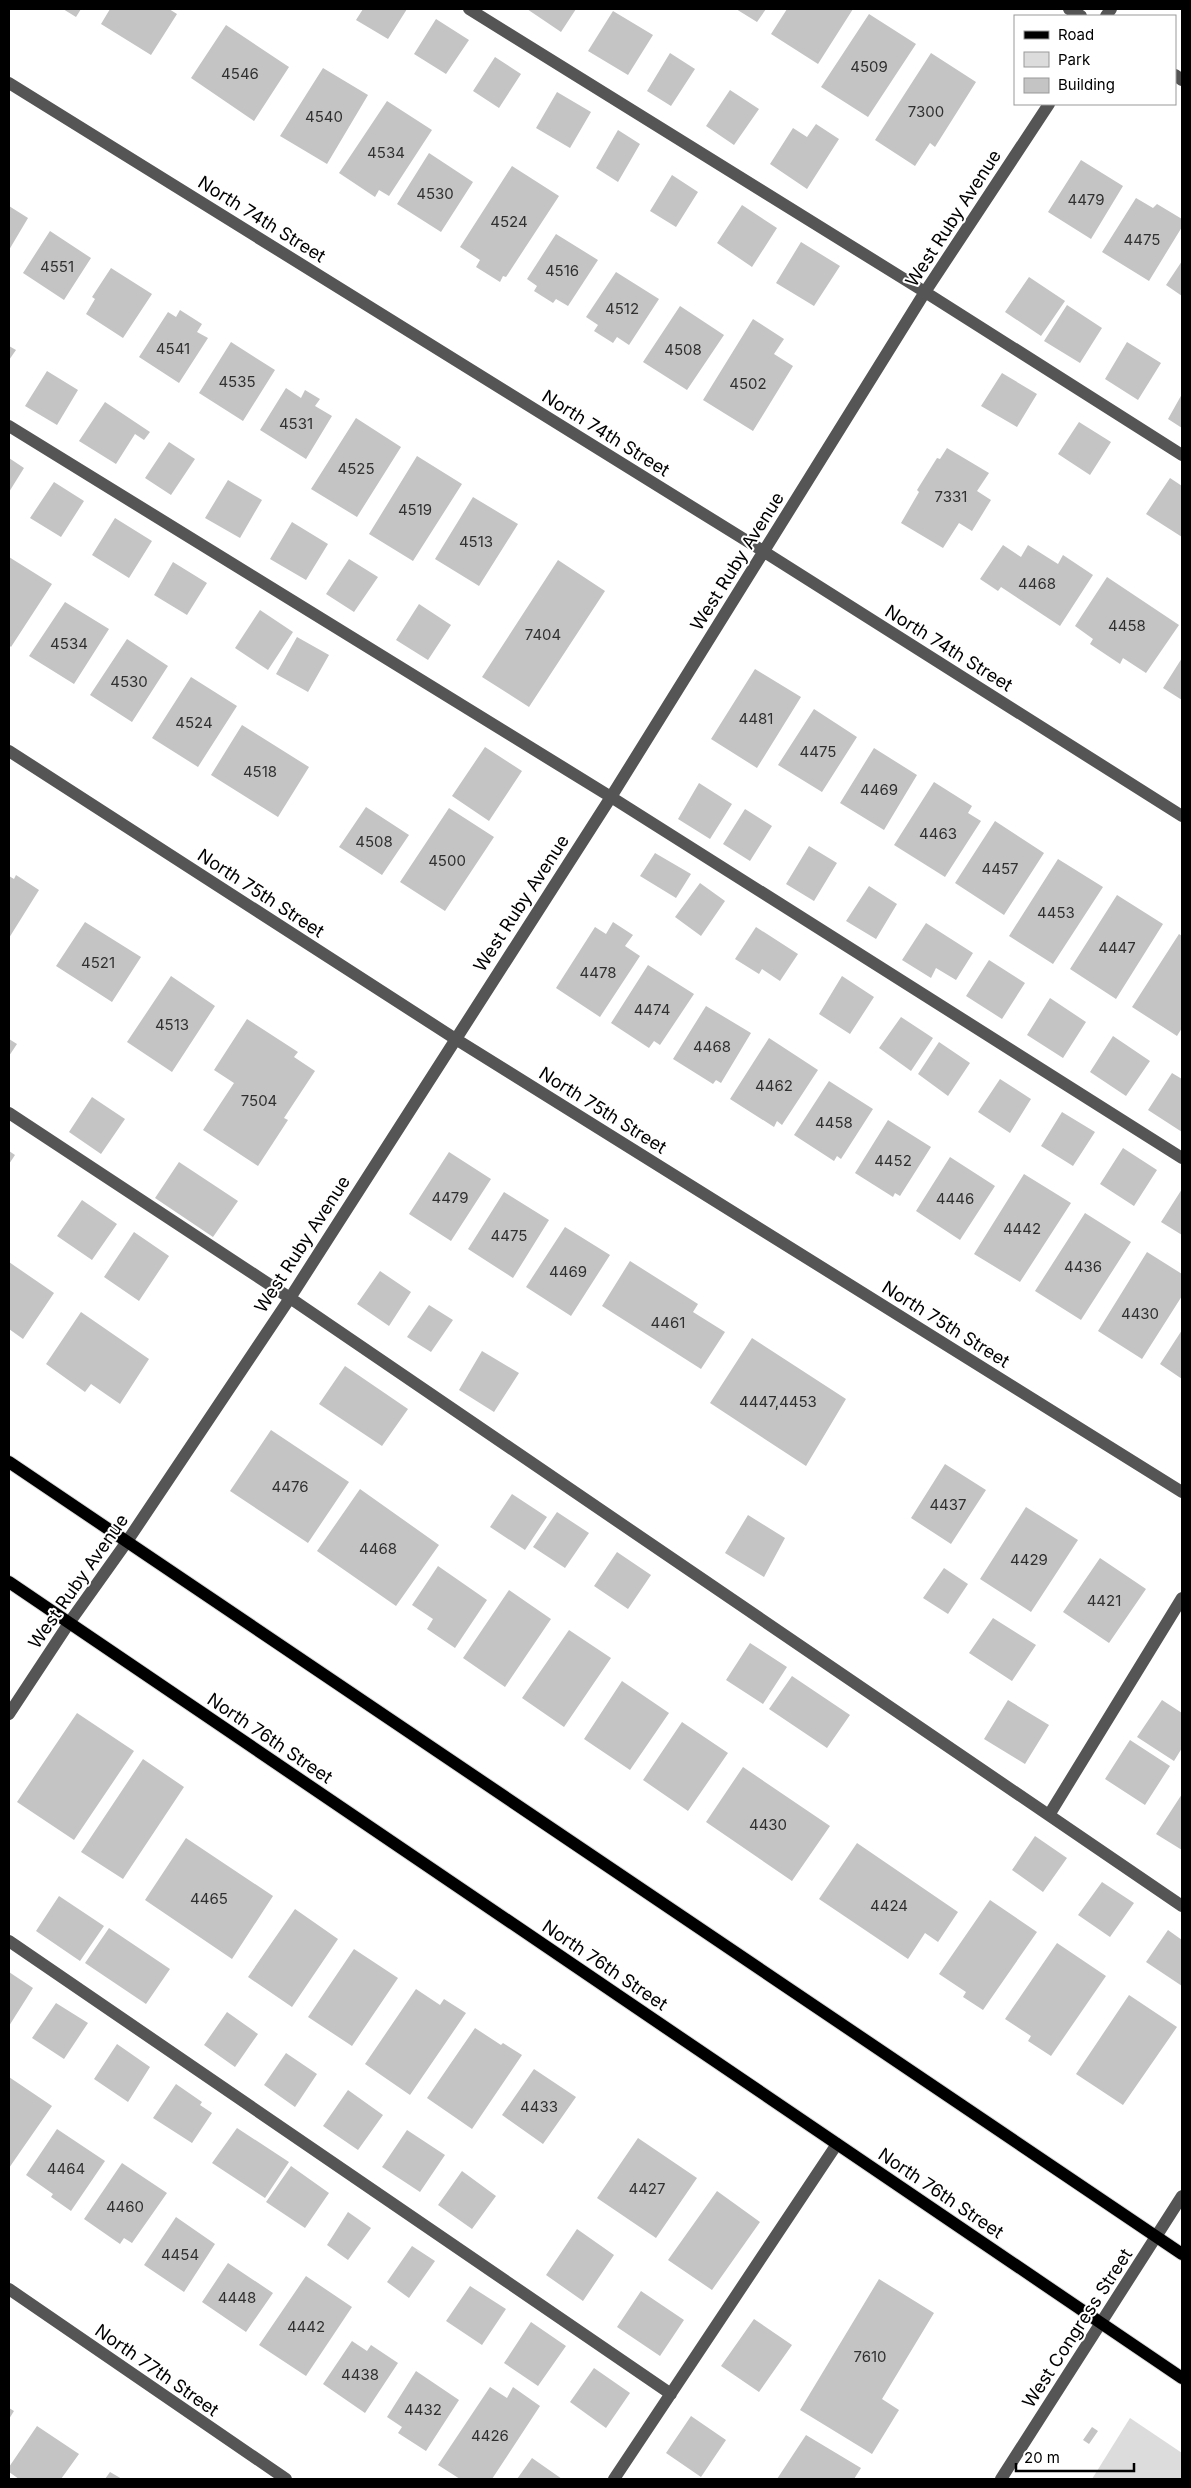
<svg xmlns="http://www.w3.org/2000/svg" width="1191" height="2488" font-family="Inter,sans-serif">
<rect width="100%" height="100%" fill="#fff"/>
<!-- green -->
<path fill="#dcdcdc" d="M1130,2418L1182,2453V2479H1092Z"/>
<!-- building -->
<path fill="#c4c4c4" d="M63,9H81L76,17Z
M110,9H169L177,14L151,55L101,24Z
M363,9H407L388,39L356,20Z
M527,9H576L561,32Z
M736,9H766L757,22Z
M787,9H853L818,64L771,34Z
M613,11L653,35L628,75L588,51Z
M869,14L916,44L868,117L821,87Z
M436,19L469,40L446,74L414,54Z
M226,25L289,67L254,121L191,78Z
M670,53L695,69L671,106L647,91Z
M931,53L976,82L935,147L930,143L915,166L875,140Z
M495,57L521,74L499,108L473,91Z
M323,68L368,95L327,164L280,136Z
M730,90L759,109L734,145L706,126Z
M557,92L591,112L570,148L536,128Z
M387,101L432,130L389,196L379,190L375,197L339,173Z
M816,124L839,139L807,189L770,164L793,128L807,137Z
M618,130L640,144L618,182L596,168Z
M429,153L473,182L441,232L397,204Z
M1081,160L1123,186L1091,239L1048,212Z
M512,166L559,196L506,277L503,276L500,282L476,267L480,260L460,247Z
M672,175L698,192L676,227L650,211Z
M1136,198L1153,208L1157,204L1182,219V227L1149,281L1102,252Z
M742,205L777,228L752,267L717,243Z
M9,206L28,218L9,250Z
M50,231L91,258L64,300L23,273Z
M556,234L598,260L568,306L556,299L553,303L534,291L537,286L527,279Z
M801,242L840,266L814,306L776,283Z
M1182,261V296L1166,285Z
M111,268L152,294L123,338L86,314L95,299L92,297Z
M616,272L659,299L629,345L617,337L613,343L594,331L598,325L586,317Z
M1029,277L1065,301L1041,336L1005,312Z
M1067,305L1102,328L1080,363L1044,341Z
M680,306L724,335L687,390L643,362Z
M180,310L202,324L197,332L208,338L179,383L139,357L168,312L176,317Z
M753,319L784,339L774,354L793,366L753,431L703,400Z
M231,342L275,370L243,421L199,393Z
M1127,342L1161,363L1138,400L1105,379Z
M9,346L16,350L9,360Z
M47,371L78,390L57,425L25,406Z
M1002,373L1037,394L1017,427L981,406Z
M286,388L301,398L305,390L320,399L315,406L332,416L306,459L260,430Z
M1182,394V428L1168,419Z
M105,402L150,432L144,440L135,434L116,464L79,441Z
M356,418L401,447L357,517L311,489Z
M1079,422L1111,442L1090,475L1058,454Z
M169,442L195,459L171,495L145,478Z
M947,448L989,473L977,491L991,500L972,531L959,523L943,548L901,523L919,492L917,490L937,458L940,459Z
M417,456L462,484L413,561L369,534Z
M9,458L24,468L9,492Z
M1170,478L1182,486V537L1146,514Z
M228,480L262,500L240,538L205,518Z
M54,482L84,501L61,537L30,518Z
M473,497L518,524L479,586L435,559Z
M115,518L152,541L129,578L92,555Z
M292,522L328,544L306,580L270,559Z
M1003,545L1021,557L1028,545L1058,564L1063,555L1093,575L1060,626L1001,587L998,591L980,579Z
M9,557L52,584L11,647L9,645Z
M349,559L378,577L354,612L326,594Z
M558,560L605,591L529,707L482,677Z
M173,562L207,583L187,615L154,595Z
M1107,577L1179,625L1146,673L1123,658L1120,664L1090,644L1093,639L1075,626Z
M65,602L109,629L74,684L29,656Z
M419,604L451,625L428,660L396,640Z
M260,610L293,632L268,670L235,648Z
M297,637L329,655L308,692L276,674Z
M127,639L168,666L132,722L90,695Z
M1182,658V700L1163,688Z
M755,669L801,697L757,768L711,739Z
M191,677L237,706L198,767L152,738Z
M814,709L857,737L822,792L778,765Z
M242,725L309,767L278,817L211,775Z
M485,747L522,771L489,821L452,796Z
M874,748L917,775L884,830L840,803Z
M934,782L972,806L968,813L981,821L945,877L894,845Z
M699,783L732,804L710,839L678,819Z
M366,807L409,835L382,875L339,847Z
M449,808L494,837L445,911L400,882Z
M745,809L772,826L750,861L723,844Z
M995,821L1044,853L1004,915L955,883Z
M809,846L837,863L814,901L786,884Z
M655,853L691,874L676,898L640,876Z
M1058,859L1103,887L1053,964L1009,936Z
M16,875L39,890L9,938V876L14,879Z
M700,883L725,901L701,936L675,917Z
M869,886L897,904L876,939L846,921Z
M1117,895L1163,924L1116,999L1070,969Z
M85,922L141,957L112,1002L56,966Z
M613,922L633,935L625,946L640,956L600,1017L556,988L595,927L606,934Z
M926,923L973,953L956,980L936,968L931,978L902,960Z
M756,927L798,954L780,981L762,969L759,974L735,959Z
M1179,934L1182,936V1028L1177,1036L1132,1007Z
M989,960L1025,983L1002,1019L966,996Z
M648,965L694,994L660,1045L654,1041L649,1048L611,1023Z
M171,976L215,1006L172,1072L127,1042Z
M842,976L874,997L850,1034L819,1014Z
M1050,998L1086,1022L1063,1058L1027,1035Z
M706,1006L751,1033L721,1083L716,1080L713,1084L673,1059Z
M901,1017L933,1038L911,1071L879,1048Z
M247,1019L298,1052L294,1057L315,1071L284,1118L288,1120L258,1166L203,1130L234,1083L214,1070Z
M1113,1036L1150,1061L1126,1096L1090,1072Z
M769,1038L818,1070L782,1125L777,1121L774,1127L730,1099Z
M9,1039L17,1044L9,1056Z
M939,1042L970,1063L948,1096L918,1074Z
M1172,1073L1182,1079V1132L1148,1110Z
M1000,1079L1031,1099L1010,1133L978,1112Z
M829,1081L873,1109L841,1159L837,1156L834,1161L794,1135Z
M92,1097L125,1119L101,1154L69,1132Z
M1062,1112L1095,1132L1073,1166L1041,1146Z
M888,1120L931,1147L900,1196L895,1193L893,1197L855,1173Z
M1123,1148L1157,1170L1134,1206L1100,1184Z
M9,1151L15,1155L9,1164Z
M449,1152L491,1179L451,1241L409,1214Z
M950,1157L995,1186L960,1240L916,1211Z
M179,1162L238,1201L213,1237L155,1198Z
M1024,1174L1071,1203L1020,1282L974,1254Z
M1182,1189V1235L1161,1222Z
M504,1192L549,1220L513,1278L468,1249Z
M82,1200L117,1224L92,1260L57,1236Z
M1085,1213L1131,1242L1081,1320L1035,1291Z
M565,1227L610,1255L571,1316L526,1287Z
M134,1232L169,1256L139,1301L104,1277Z
M1147,1252L1182,1274V1296L1142,1359L1098,1331Z
M630,1261L698,1304L693,1312L725,1332L701,1369L602,1306Z
M9,1262L54,1293L23,1339L9,1329Z
M380,1271L411,1292L389,1326L357,1304Z
M429,1305L453,1320L431,1352L407,1337Z
M81,1312L149,1359L120,1404L91,1384L85,1392L46,1364Z
M1182,1330V1379L1160,1364Z
M752,1338L846,1399L806,1466L710,1403Z
M482,1351L519,1373L494,1412L459,1390Z
M345,1366L408,1409L382,1446L319,1404Z
M271,1430L349,1482L308,1543L230,1491Z
M945,1464L986,1490L951,1544L911,1518Z
M360,1489L439,1545L396,1606L317,1551Z
M512,1494L547,1517L525,1550L490,1527Z
M1026,1507L1078,1540L1031,1612L980,1579Z
M557,1512L589,1533L565,1568L533,1547Z
M748,1515L785,1538L764,1577L725,1553Z
M617,1552L651,1575L628,1609L594,1586Z
M1100,1558L1146,1589L1109,1643L1063,1612Z
M438,1566L487,1600L455,1648L427,1629L433,1619L412,1605Z
M944,1568L968,1584L948,1614L923,1598Z
M509,1590L551,1619L505,1687L463,1658Z
M993,1618L1036,1645L1012,1681L969,1653Z
M569,1630L611,1658L564,1727L522,1698Z
M750,1643L787,1667L763,1704L726,1680Z
M792,1676L850,1715L827,1748L769,1709Z
M622,1681L669,1713L630,1770L584,1739Z
M1008,1700L1049,1725L1025,1764L984,1739Z
M1162,1700L1182,1713V1748L1174,1761L1137,1737Z
M77,1713L134,1751L74,1840L17,1802Z
M682,1722L728,1753L688,1811L643,1780Z
M1130,1740L1170,1766L1145,1805L1105,1779Z
M143,1759L184,1787L123,1879L81,1852Z
M743,1767L830,1826L792,1881L706,1822Z
M1182,1794V1850L1156,1834Z
M1035,1836L1067,1858L1043,1892L1012,1870Z
M186,1838L273,1896L232,1959L145,1900Z
M857,1843L958,1912L938,1942L925,1933L908,1959L819,1899Z
M1102,1882L1134,1903L1110,1937L1078,1915Z
M59,1896L104,1926L80,1961L36,1931Z
M990,1900L1037,1932L983,2010L963,1997L966,1992L939,1974Z
M295,1909L338,1939L292,2007L248,1977Z
M109,1928L170,1969L146,2004L85,1963Z
M1168,1930L1182,1940V1986L1146,1962Z
M1057,1943L1106,1976L1051,2056L1028,2041L1031,2036L1005,2019Z
M354,1949L398,1978L352,2046L308,2017Z
M9,1972L33,1988L9,2026Z
M416,1989L440,2005L444,1999L466,2013L410,2095L365,2064Z
M1129,1995L1177,2027L1123,2105L1076,2074Z
M56,2003L88,2023L64,2059L32,2038Z
M227,2012L258,2034L235,2067L204,2045Z
M475,2028L501,2045L503,2043L522,2055L472,2129L427,2098Z
M117,2044L150,2067L128,2102L94,2079Z
M286,2053L317,2074L295,2107L264,2085Z
M534,2069L576,2097L543,2144L502,2115Z
M9,2077L52,2106L9,2168Z
M176,2084L202,2102L200,2105L212,2113L192,2143L153,2118Z
M348,2090L383,2115L358,2150L323,2126Z
M237,2128L289,2162L265,2198L212,2163Z
M57,2129L105,2161L71,2211L51,2197L53,2194L26,2175Z
M407,2130L445,2155L420,2192L382,2167Z
M638,2138L697,2178L656,2238L597,2198Z
M122,2163L167,2193L132,2243L124,2238L120,2244L84,2219Z
M291,2166L329,2193L305,2228L266,2202Z
M462,2171L496,2196L472,2229L438,2205Z
M717,2191L760,2222L712,2290L668,2260Z
M348,2212L371,2228L348,2260L327,2245Z
M176,2217L215,2244L184,2292L144,2265Z
M577,2229L614,2255L583,2301L546,2275Z
M412,2246L435,2261L409,2298L387,2282Z
M228,2263L273,2293L246,2332L202,2302Z
M306,2276L352,2307L306,2376L259,2345Z
M879,2279L934,2313L882,2399L899,2410L872,2454L800,2410Z
M470,2286L506,2309L482,2345L446,2321Z
M641,2291L684,2320L660,2356L617,2327Z
M754,2319L792,2345L759,2392L721,2366Z
M531,2322L566,2346L538,2386L504,2363Z
M352,2341L367,2351L371,2345L398,2363L365,2413L323,2384Z
M594,2368L630,2393L606,2428L570,2402Z
M416,2371L459,2400L426,2451L398,2433L402,2427L387,2417Z
M490,2387L507,2398L513,2387L540,2406L492,2479H460L438,2465Z
M9,2408L14,2411L9,2419Z
M691,2416L726,2440L701,2477L666,2453Z
M37,2426L79,2454L61,2479H19L9,2472V2467Z
M1092,2427L1098,2431L1089,2444L1083,2440Z
M806,2435L861,2468L854,2479H777Z
M532,2458L562,2479H517Z
M110,2472L122,2479H105Z"/>
<g fill="none" stroke-linecap="round" stroke-linejoin="round">
<defs>
<path id="major" d="M9,1462L1182,2254
M9,1582L1182,2378"/>
</defs>
<!-- major casing -->
<use href="#major" stroke="#dbdbdb" stroke-width="14"/>
<!-- minor -->
<path stroke="#555" stroke-width="12" d="M469,9L925,292L1182,455
M1069,9L1081,16
M1106,16L1111,9
M1175,75L1182,80
M9,83L763,551L1182,816
M9,426L611,797L1182,1158
M9,751L454,1038L1182,1492
M9,1113L290,1298L1182,1906
M9,1714L69,1623L126,1543L290,1298L611,797L925,292L1049,104
M1049,1815L1182,1598
M9,1941L671,2394
M9,2289L286,2479
M614,2479L837,2144
M1001,2479L1182,2196"/>
<!-- major -->
<use href="#major" stroke="#000" stroke-width="12"/>
</g>
<g text-anchor="middle" dominant-baseline="central" stroke-width="4" stroke-linejoin="round" paint-order="stroke">
<!-- number labels -->
<g font-size="15" fill="#313131">
<text x="869" y="66">4509</text>
<text x="240" y="73">4546</text>
<text x="926" y="111">7300</text>
<text x="324" y="116">4540</text>
<text x="386" y="152">4534</text>
<text x="435" y="193">4530</text>
<text x="1086" y="199">4479</text>
<text x="509" y="221">4524</text>
<text x="1142" y="239">4475</text>
<text x="57" y="266">4551</text>
<text x="562" y="270">4516</text>
<text x="622" y="308">4512</text>
<text x="173" y="348">4541</text>
<text x="683" y="349">4508</text>
<text x="237" y="381">4535</text>
<text x="748" y="383">4502</text>
<text x="296" y="423">4531</text>
<text x="356" y="468">4525</text>
<text x="951" y="496">7331</text>
<text x="415" y="509">4519</text>
<text x="476" y="541">4513</text>
<text x="1037" y="583">4468</text>
<text x="1127" y="625">4458</text>
<text x="543" y="634">7404</text>
<text x="69" y="643">4534</text>
<text x="129" y="681">4530</text>
<text x="756" y="718">4481</text>
<text x="194" y="722">4524</text>
<text x="818" y="751">4475</text>
<text x="260" y="771">4518</text>
<text x="879" y="789">4469</text>
<text x="938" y="833">4463</text>
<text x="374" y="841">4508</text>
<text x="447" y="860">4500</text>
<text x="1000" y="868">4457</text>
<text x="1056" y="912">4453</text>
<text x="1117" y="947">4447</text>
<text x="98" y="962">4521</text>
<text x="598" y="972">4478</text>
<text x="652" y="1009">4474</text>
<text x="172" y="1024">4513</text>
<text x="712" y="1046">4468</text>
<text x="774" y="1085">4462</text>
<text x="259" y="1100">7504</text>
<text x="834" y="1122">4458</text>
<text x="893" y="1160">4452</text>
<text x="450" y="1197">4479</text>
<text x="955" y="1198">4446</text>
<text x="1022" y="1228">4442</text>
<text x="509" y="1235">4475</text>
<text x="1083" y="1266">4436</text>
<text x="568" y="1271">4469</text>
<text x="1140" y="1313">4430</text>
<text x="668" y="1322">4461</text>
<text x="778" y="1401">4447,4453</text>
<text x="290" y="1486">4476</text>
<text x="948" y="1504">4437</text>
<text x="378" y="1548">4468</text>
<text x="1029" y="1559">4429</text>
<text x="1104" y="1600">4421</text>
<text x="768" y="1824">4430</text>
<text x="209" y="1898">4465</text>
<text x="889" y="1905">4424</text>
<text x="539" y="2106">4433</text>
<text x="66" y="2168">4464</text>
<text x="647" y="2188">4427</text>
<text x="125" y="2206">4460</text>
<text x="180" y="2254">4454</text>
<text x="237" y="2297">4448</text>
<text x="306" y="2326">4442</text>
<text x="870" y="2356">7610</text>
<text x="360" y="2374">4438</text>
<text x="423" y="2409">4432</text>
<text x="490" y="2435">4426</text>
</g>
<!-- street labels -->
<g font-size="18" fill="#000" stroke="#fff">
<text transform="translate(953 218) rotate(-57)">West Ruby Avenue</text>
<text transform="translate(262 219) rotate(32)">North 74th Street</text>
<text transform="translate(606 433) rotate(32)">North 74th Street</text>
<text transform="translate(737 561) rotate(-58)">West Ruby Avenue</text>
<text transform="translate(949 648) rotate(32)">North 74th Street</text>
<text transform="translate(261 893) rotate(33)">North 75th Street</text>
<text transform="translate(521 903) rotate(-57)">West Ruby Avenue</text>
<text transform="translate(603 1110) rotate(32)">North 75th Street</text>
<text transform="translate(302 1244) rotate(-57)">West Ruby Avenue</text>
<text transform="translate(946 1324) rotate(32)">North 75th Street</text>
<text transform="translate(78 1581) rotate(-55)">West Ruby Avenue</text>
<text transform="translate(270 1738) rotate(34)">North 76th Street</text>
<text transform="translate(605 1965) rotate(34)">North 76th Street</text>
<text transform="translate(941 2193) rotate(34)">North 76th Street</text>
<text transform="translate(1077 2328) rotate(-57)">West Congress Street</text>
<text transform="translate(157 2370) rotate(35)">North 77th Street</text>
</g>
</g>
<!-- border -->
<rect width="1191" height="2488" fill="none" stroke="#000000" stroke-width="20"/>
<!-- legend -->
<rect x="1014" y="15" width="162" height="90" fill="#ffffff" stroke="#999999"/>
<rect x="1024" y="31" width="25" height="8" fill="#000000" stroke="#999999"/>
<text x="1058" y="40" font-size="15" fill="#000000">Road</text>
<rect x="1024" y="52" width="25" height="15" fill="#dcdcdc" stroke="#999999"/>
<text x="1058" y="65" font-size="15" fill="#000000">Park</text>
<rect x="1024" y="78" width="25" height="15" fill="#c4c4c4" stroke="#999999"/>
<text x="1058" y="90" font-size="15" fill="#000000">Building</text>
<!-- scale -->
<path d="M1016 2463v8h118v-8" fill="none" stroke="#000000" stroke-width="2.5"/>
<text x="1024" y="2463" font-size="15" fill="#000000" stroke="#ffffff" stroke-width="4" paint-order="stroke">20 m</text>
</svg>
